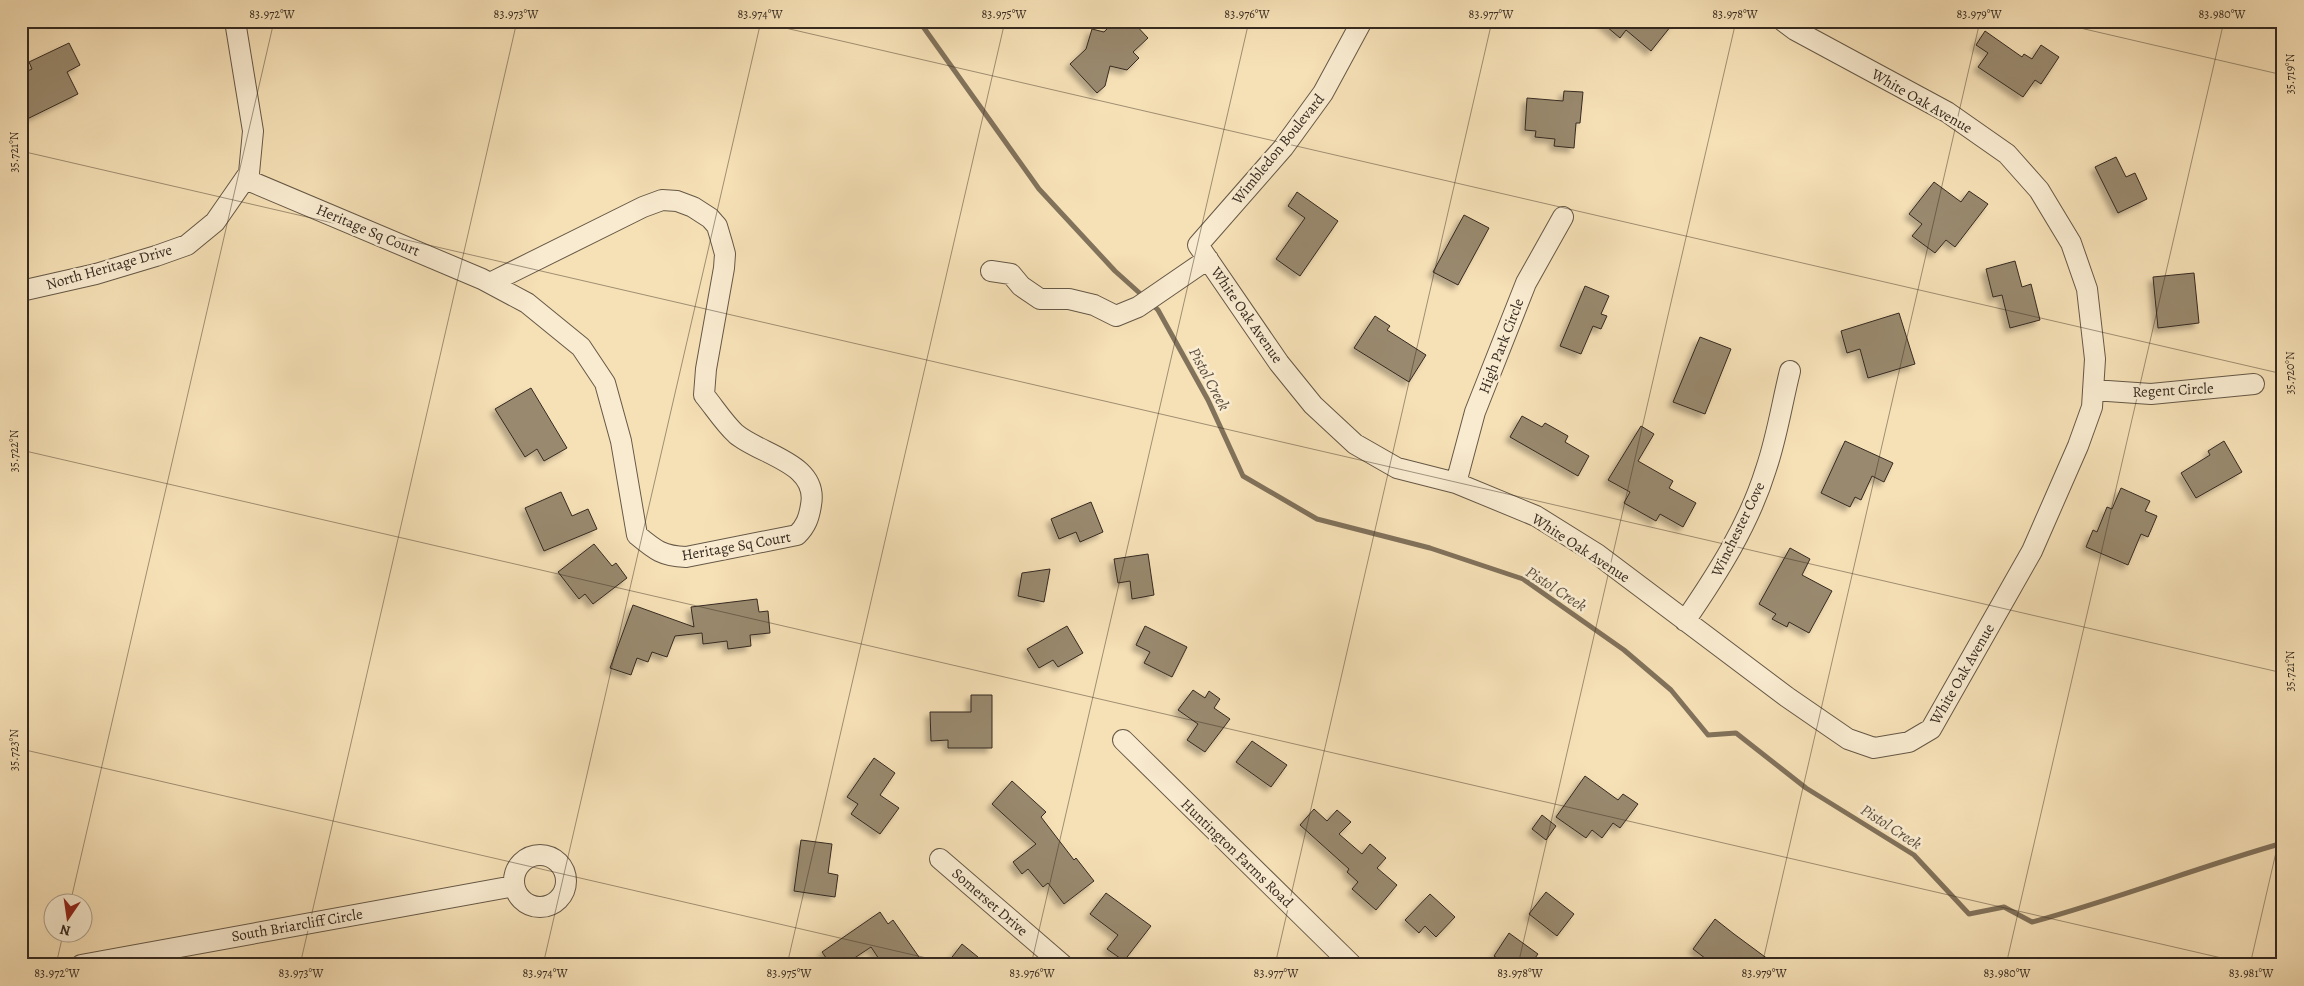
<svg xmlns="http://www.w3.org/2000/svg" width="2304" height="986" font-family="Alegreya,serif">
<defs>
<filter id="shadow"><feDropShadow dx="-4.5" dy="4.5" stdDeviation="2.5" flood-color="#0004"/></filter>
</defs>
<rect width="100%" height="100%" fill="#f6e0b6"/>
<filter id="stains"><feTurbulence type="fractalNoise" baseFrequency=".004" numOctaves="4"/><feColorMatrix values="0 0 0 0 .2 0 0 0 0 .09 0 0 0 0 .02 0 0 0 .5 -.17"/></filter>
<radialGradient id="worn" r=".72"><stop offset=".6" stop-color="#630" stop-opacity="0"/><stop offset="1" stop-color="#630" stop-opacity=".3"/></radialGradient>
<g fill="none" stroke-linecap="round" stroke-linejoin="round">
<!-- stream -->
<path stroke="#81725b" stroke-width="5" d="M919,21L1039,189L1115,271L1144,297
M1152,304L1158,310L1208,400L1243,476L1317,519L1430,548L1523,579L1624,650L1671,690L1708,735L1736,733L1806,788L1914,855L1969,914L2004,907L2032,922C2117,899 2198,867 2283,843"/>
</g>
<!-- building -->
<path fill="#99896e" stroke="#352a20" filter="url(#shadow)" d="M1115,21H1132L1148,38L1133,52L1139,58L1127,70L1110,66L1105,86L1097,93L1070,64L1086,49L1092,29L1104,32Z
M1600,21H1675L1651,51L1626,30L1620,38Z
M1985,31L2022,57L2024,54L2032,59L2041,45L2059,57L2041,84L2035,80L2023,97L1978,67L1988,53L1976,45Z
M69,43L80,65L67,72L78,94L21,122V74L32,69L29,62Z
M1564,91L1583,92L1580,123H1576L1574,148L1554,146L1555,139L1535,137L1536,131L1525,130L1527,98L1563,101Z
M2116,157L2126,177L2135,173L2147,199L2118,213L2095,167Z
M1934,182L1961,202L1969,191L1988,204L1955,247L1946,240L1935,253L1912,236L1922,224L1909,214Z
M1297,192L1338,221L1300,276L1276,259L1305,218L1288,206Z
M1464,215L1489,228L1458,285L1433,272Z
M2015,261L2022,287L2031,284L2040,320L2010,328L2002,295L1993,297L1986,269Z
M2194,273L2199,323L2158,328L2153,277Z
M1585,286L1609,296L1601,314L1607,316L1601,329L1593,326L1581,354L1560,346Z
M1899,313L1915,364L1868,378L1860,349L1847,353L1841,331Z
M1375,316L1390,326L1387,330L1426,355L1409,382L1354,348Z
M1700,337L1731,349L1705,414L1673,402Z
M531,388L567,448L544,461L537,449L525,457L495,409Z
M1522,416L1542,427L1545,423L1568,436L1565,442L1589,456L1578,476L1510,437Z
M1641,426L1654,434L1638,461L1673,481L1669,488L1696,503L1683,527L1660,514L1656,521L1624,503L1630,492L1608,480Z
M1845,441L1893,463L1884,482L1872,476L1861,500L1855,497L1850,507L1821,493Z
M2224,441L2242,472L2196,498L2181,473L2210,455L2208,451Z
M2121,488L2150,501L2145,511L2157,516L2148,537L2141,534L2128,565L2086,547L2093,530L2097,532L2107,507L2112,509Z
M561,492L572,516L588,509L597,529L544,551L525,508Z
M1091,502L1103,532L1080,542L1076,532L1059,539L1051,519Z
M594,544L612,566L616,563L627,578L593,604L585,594L579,599L558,572Z
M1790,548L1810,559L1802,575L1832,591L1809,633L1789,622L1787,627L1772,619L1776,614L1759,604Z
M1148,554L1154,595L1132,599L1130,581L1118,583L1114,559Z
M1050,569L1044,602L1018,596L1022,573Z
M757,599L759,612L768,611L770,633L750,635L751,646L728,649L727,641L703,644L702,633L675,636L667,657L652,652L648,662L637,658L631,675L610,668L633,605L694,627L691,607Z
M1067,626L1083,653L1058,667L1053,660L1039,668L1027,649Z
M1145,626L1187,647L1172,677L1144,663L1150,652L1136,645Z
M1193,690L1205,698L1209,691L1220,699L1214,708L1230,719L1205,752L1187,740L1198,724L1178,710Z
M971,695H992V748H948V740L931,741L930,712H971Z
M1252,741L1287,765L1271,787L1236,762Z
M874,758L895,773L880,795L899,808L880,834L851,814L858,804L847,797Z
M1585,776L1618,800L1623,794L1638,804L1620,828L1613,823L1602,838L1592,830L1586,838L1556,817Z
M1012,781L1046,812L1041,817L1074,860L1076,858L1094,881L1064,904L1048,883L1043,887L1028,869L1022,874L1013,862L1036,844L992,804Z
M1314,809L1327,821L1337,810L1351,822L1339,834L1362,854L1370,844L1386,858L1377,868L1397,885L1376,910L1352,889L1358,882L1347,872L1349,869L1300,825Z
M1542,815L1556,826L1546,840L1532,829Z
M801,840L832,844L828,873L838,875L835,897L794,891Z
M1546,892L1574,914L1557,936L1529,914Z
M1106,893L1151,926L1124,961L1107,949L1118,935L1090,914Z
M1430,894L1455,917L1436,937L1425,926L1419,933L1405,920Z
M880,912L888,924L893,920L919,957L907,965H883L871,947L844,965H831L822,952Z
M1715,919L1734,934L1776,965H1714L1693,949Z
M1509,933L1538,954L1530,965H1507L1494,956Z
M962,944L978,957L971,965H946Z"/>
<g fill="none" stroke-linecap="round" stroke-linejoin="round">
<defs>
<path id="minor" d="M1362,21L1323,93L1283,148L1198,245L1279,363L1313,405L1355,444L1397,468L1456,483L1536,516L1597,554L1787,697L1848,739L1874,748L1909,742L1931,729L2032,551L2078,446L2092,407L2095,359L2087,289L2071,243L2039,190L2007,154L1947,112L1795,30L1783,21
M245,179L482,279L527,303L581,347L605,383L621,441L637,535C655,550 662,556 686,557L797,535C806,526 809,518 811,505C819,463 761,455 736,434C724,423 714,407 704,395L706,369L724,268L725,254L722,243L717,226L710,218L693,207L677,201L662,200L643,207L490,283
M991,271L1011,274L1021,286L1040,299H1069L1094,305L1116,316L1138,307L1208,259
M21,291L96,274L156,256L187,245L215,222L249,173L253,131L235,21
M2093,390L2151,394L2254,384
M1456,483L1475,412L1526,283L1563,217
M1685,621C1718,573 1749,524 1766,469C1777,437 1782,403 1790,371
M1123,740L1352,965
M514 881a26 26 0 1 1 52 0a26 26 0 1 1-52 0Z
M940,859L1063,965
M81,965L514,886"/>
</defs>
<!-- minor casing -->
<use href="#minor" stroke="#655846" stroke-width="22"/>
<!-- minor -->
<use href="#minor" stroke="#f9ebd0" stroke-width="20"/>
</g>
<!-- ticks -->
<path fill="none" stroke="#352a20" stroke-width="1" stroke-opacity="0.45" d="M755,21L2283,374M2050,21L2283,75M21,59L30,21M21,151L2283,673M21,450L2252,965M21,749L957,965M70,904L274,21M56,965L63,934M300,965L517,21M543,965L761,21M787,965L1005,21M1031,965L1249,21M1275,965L1492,21M1518,965L1736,21M1762,965L1980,21M2006,965L2224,21M2250,965L2283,822"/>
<g text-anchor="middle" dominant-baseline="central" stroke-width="5" stroke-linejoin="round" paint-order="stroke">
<!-- street labels -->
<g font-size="15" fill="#352a20" stroke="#f9ebd0">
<text transform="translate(1922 101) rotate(30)">White Oak Avenue</text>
<text transform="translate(1278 149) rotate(-51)">Wimbledon Boulevard</text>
<text transform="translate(368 230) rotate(23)">Heritage Sq Court</text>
<text transform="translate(109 267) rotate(-16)">North Heritage Drive</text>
<text transform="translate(1247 315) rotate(55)">White Oak Avenue</text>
<text transform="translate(1501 346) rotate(-69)">High Park Circle</text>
<text transform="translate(2173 390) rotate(-3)">Regent Circle</text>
<text transform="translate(1738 529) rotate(-64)">Winchester Cove</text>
<text transform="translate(736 546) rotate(-10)">Heritage Sq Court</text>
<text transform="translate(1581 548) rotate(33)">White Oak Avenue</text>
<text transform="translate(1962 674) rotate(-60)">White Oak Avenue</text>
<text transform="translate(1237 853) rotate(44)">Huntington Farms Road</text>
<text transform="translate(990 902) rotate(41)">Somerset Drive</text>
<text transform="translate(297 925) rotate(-10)">South Briarcliff Circle</text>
</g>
<!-- water labels -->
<g font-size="16" font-style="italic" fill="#5b4e3e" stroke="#f9ebd0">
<text transform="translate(1209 379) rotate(62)">Pistol Creek</text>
<text transform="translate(1556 589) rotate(33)">Pistol Creek</text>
<text transform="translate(1891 827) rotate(33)">Pistol Creek</text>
</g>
</g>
<!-- margin -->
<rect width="2304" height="986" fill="none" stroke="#f6e0b6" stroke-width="55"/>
<!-- north arrow -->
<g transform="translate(68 918) rotate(193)"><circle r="24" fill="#f9ebd0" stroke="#ab9e8a"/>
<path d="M0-4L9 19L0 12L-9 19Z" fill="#8f2418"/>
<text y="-8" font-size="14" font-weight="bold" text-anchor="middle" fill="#352a20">N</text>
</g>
<rect x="28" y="28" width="2248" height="930" fill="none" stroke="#352a20" stroke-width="2"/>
<g font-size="12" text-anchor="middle" fill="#352a20">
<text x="272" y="18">83.972°W</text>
<text x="516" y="18">83.973°W</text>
<text x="760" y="18">83.974°W</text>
<text x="1004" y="18">83.975°W</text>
<text x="1247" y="18">83.976°W</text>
<text x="1491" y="18">83.977°W</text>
<text x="1735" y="18">83.978°W</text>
<text x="1979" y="18">83.979°W</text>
<text x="2222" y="18">83.980°W</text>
<text transform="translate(2290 74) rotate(-90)" y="4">35.719°N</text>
<text transform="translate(14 152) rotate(-90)" y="4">35.721°N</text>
<text transform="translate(2290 373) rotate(-90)" y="4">35.720°N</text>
<text transform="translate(14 451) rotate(-90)" y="4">35.722°N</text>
<text transform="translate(2290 671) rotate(-90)" y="4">35.721°N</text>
<text transform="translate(14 750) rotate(-90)" y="4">35.723°N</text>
<text x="57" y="977">83.972°W</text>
<text x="301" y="977">83.973°W</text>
<text x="545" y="977">83.974°W</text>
<text x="789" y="977">83.975°W</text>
<text x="1032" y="977">83.976°W</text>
<text x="1276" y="977">83.977°W</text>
<text x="1520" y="977">83.978°W</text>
<text x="1764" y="977">83.979°W</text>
<text x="2007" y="977">83.980°W</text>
<text x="2251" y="977">83.981°W</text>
</g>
<rect width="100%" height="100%" filter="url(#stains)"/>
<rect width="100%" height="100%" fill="url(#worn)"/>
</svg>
